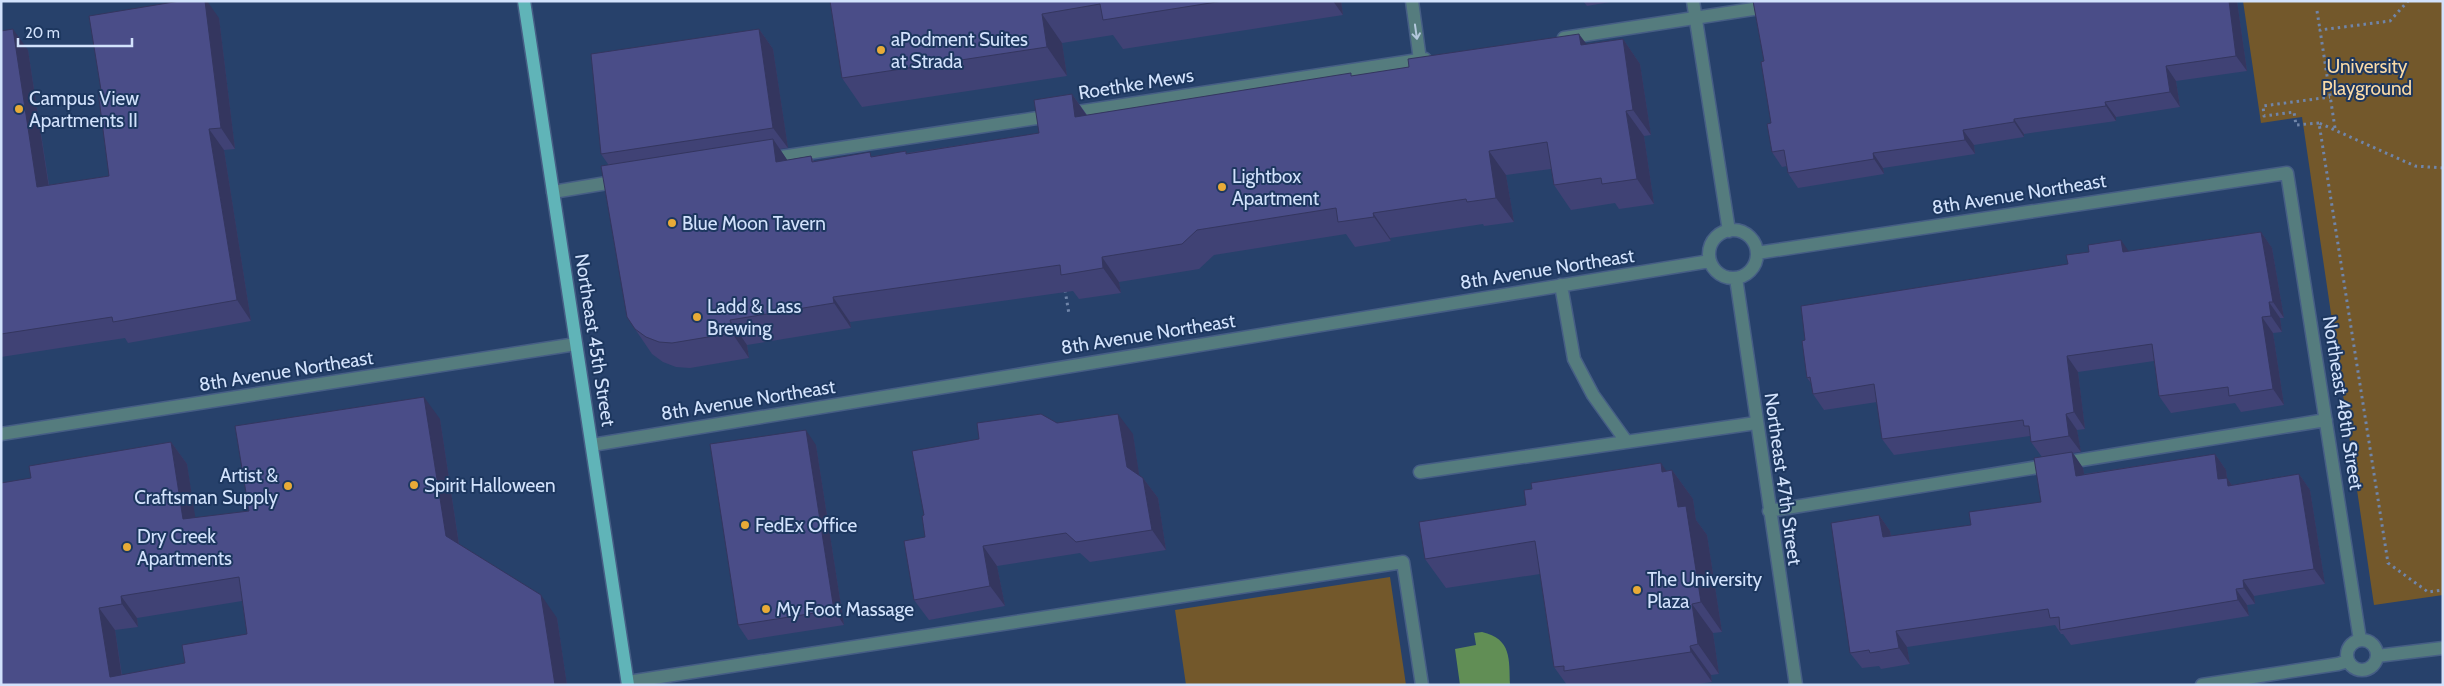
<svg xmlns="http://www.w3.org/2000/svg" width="2444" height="686" font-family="Cabin,sans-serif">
<rect width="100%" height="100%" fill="#27416b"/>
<!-- green -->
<path fill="#73582b" d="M2243,1H2443V595L2374,605L2302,117L2261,123Z
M1390,577L1406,685H1186L1175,610Z"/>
<!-- water -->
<path fill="#618e55" d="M1482,632C1512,639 1509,659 1510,685H1460L1455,649L1476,645L1474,633Z"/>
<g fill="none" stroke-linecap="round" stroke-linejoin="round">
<defs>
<path id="minor" d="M1412,1L1420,60
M1693,1L1729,231
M1564,38L1805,1
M768,159L1425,59
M553,192L619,181
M1709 254a24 24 0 1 1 48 0a24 24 0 1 1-48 0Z
M1757,253L2287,173L2360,640
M1736,278L1796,685
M1561,285L1574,359L1593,395L1626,441
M1,434L576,344
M592,445L1710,261
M1420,472L1756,423
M1769,511L2326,420
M2347 655a15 15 0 1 1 30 0a15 15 0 1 1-30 0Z
M2377,656L2443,648
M628,682L1403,562L1422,685
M2202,685L2338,664L2348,661"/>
<path id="major" d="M524,1L628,685"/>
</defs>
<!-- minor casing -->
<use href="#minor" stroke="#465e85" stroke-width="15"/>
<!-- major casing -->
<use href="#major" stroke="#465e85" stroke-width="15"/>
<!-- path -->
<path stroke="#7085a9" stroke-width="3" stroke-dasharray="2.5 4" stroke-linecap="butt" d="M2317,11L2320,30
M2319,123L2296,125L2294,112L2264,116L2263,106L2330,97
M2335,128L2320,30L2390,21L2408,1
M2443,168L2415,166L2319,123L2388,563L2428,592L2443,590
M1065,290L1069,314"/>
<!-- minor -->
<use href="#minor" stroke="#557c7e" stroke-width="12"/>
<!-- major -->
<use href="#major" stroke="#60b4b8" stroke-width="12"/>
</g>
<!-- wall -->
<path fill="#404275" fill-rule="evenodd" d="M830,1H1341L1343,15L1123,49L1113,35L1062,43L1067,76L862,107L842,78Z
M1583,1H1616L1587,6Z
M1753,1H2237L2247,71L2176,81L2180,107L2116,117V121L2024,134V137L1974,145L1975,154L1883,168L1884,174L1798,188L1788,173L1787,166L1782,167L1772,152L1771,123L1764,61Z
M219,18L235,149L224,150L251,321L128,343L125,338L1,357V31L28,50L49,185L109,176Z
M759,29L773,49L788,148L780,149L787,160L811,156L814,161L907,153L1039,133L1072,94L1087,115L1353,76L1623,39L1640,64L1651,135L1644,136L1654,204L1619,209L1615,203L1571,210L1554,185L1551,169L1506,175L1514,222L1484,226L1483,224L1390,238L1391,241L1355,247L1346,234L1214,255L1199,269L1119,282L1121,293L1079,299L1073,291L850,322L851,328L747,345L749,358L690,368L676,367L663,362L652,354L635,329L608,164L601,154Z
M2261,232L2272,248L2284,318H2280L2282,332L2273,333L2284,405L2241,412L2235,403L2171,413L2159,396L2154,361L2078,372L2085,429L2077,430L2081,452L2073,453L2083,468L2084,474L2215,454L2226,470L2227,478L2232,485L2299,474L2310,490L2325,584L2254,596L2255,604L2247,605L2249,616L2071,645L2063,634H2061L2055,625L1907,647L1910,664L1881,669L1879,666L1862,668L1850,653L1879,515L1890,531L1891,536L1971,525L2041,502L2042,457L2031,442L2030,436L1894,455L1882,439L1877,402L1824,410L1813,394L1811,383L1807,378L2068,264L2129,251Z
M440,419L459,544L557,618L567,685H1L31,478L171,442L187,464L195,518L249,511ZM242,601L247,634L185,663L122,675L115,630L138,627L137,618Z
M1057,423L1133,434L1139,475L1143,478L1158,498L1166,550L1090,562L1080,553L997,566L1005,606L929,620L914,600L925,537L979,439Z
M816,445L844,625L748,640L738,625Z
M1661,463L1666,471L1672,470L1693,499L1696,520L1707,535L1722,632L1713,633L1719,674L1711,675L1712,682L1691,685H1567L1554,667L1540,574L1446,588L1425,559L1526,505L1532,489Z"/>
<!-- shaded-wall -->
<path fill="#34365f" d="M205,1H207L219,18L235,149L221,128Z
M1333,1H1341L1343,15Z
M2229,1H2237L2247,71L2236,56Z
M1042,14L1062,43L1067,76L1047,47Z
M13,29L28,50L52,208L37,187Z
M759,29L773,49L788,148L773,128Z
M1579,34L1597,58L1581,45Z
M1623,39L1640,64L1651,135L1633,110Z
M2166,66L2176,81L2180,107L2170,92Z
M1072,94L1089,119L1075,117Z
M2105,102L2116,117V121L2106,106Z
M1626,111L1644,136L1654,204L1637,179Z
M2014,119L2024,134V137L2014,122Z
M209,129L224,150L251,321L237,300Z
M1963,130L1974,145L1975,154L1965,140Z
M773,139L790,164L776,162Z
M1489,151L1506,175L1514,222L1496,198Z
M1873,153L1883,168L1884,174L1874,159Z
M1373,213L1390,238L1391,241L1374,217Z
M2261,232L2272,248L2284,318L2273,302Z
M2121,240L2132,256L2123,252Z
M1102,257L1119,282L1121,293L1103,268Z
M833,297L850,322L851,328L834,303Z
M2269,302L2280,318L2282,332L2271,316Z
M2262,317L2273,333L2284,405L2273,389Z
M730,320L747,345L749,358L732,333Z
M2067,356L2078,372L2085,429L2074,412Z
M424,397L440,419L461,558L446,536Z
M1118,414L1133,434L1141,487L1127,467Z
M2066,414L2077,430L2081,452L2069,436Z
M806,430L816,445L844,625L834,610Z
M171,442L187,464L199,541L183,519Z
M2072,452L2083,468L2087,491L2076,476Z
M2215,454L2226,470L2229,495L2218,479Z
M1661,463L1674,482L1672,470L1693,499L1696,520L1707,535L1722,632L1701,602L1678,507L1662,472Z
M2299,474L2310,490L2325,584L2314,569Z
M1143,478L1158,498L1166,550L1152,530Z
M2227,478L2238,494L2228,486Z
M1879,515L1890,531L1894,553L1883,537Z
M983,546L997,566L1005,606L990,586Z
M2243,580L2254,596L2255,604L2244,588Z
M2236,589L2247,605L2249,616L2238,600Z
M541,595L557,618L567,685H555Z
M121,596L137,618L138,627L122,604Z
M1692,604L1713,633L1719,674L1698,644Z
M99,608L115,630L123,685L110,677Z
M1896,631L1907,647L1910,664L1899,648Z
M1690,646L1711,675L1712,682L1691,652Z"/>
<!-- building -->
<path fill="#4a4d88" stroke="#34365f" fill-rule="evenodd" d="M180,1H205L221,128L209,129L237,300L113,322L112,317L1,334V31L13,29L37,187L109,176L98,91L101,90L89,16Z
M830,1H1223L1103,20L1100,4L1042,14L1047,47L842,78Z
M1753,1H2229L2236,56L2166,66L2170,92L2105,102L2106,106L2014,119V122L1963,130L1965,140L1873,153L1874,159L1788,173L1784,150L1772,152L1767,124L1771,123L1761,62L1764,61Z
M759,29L773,128L601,154L591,54Z
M1579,34L1581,45L1623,39L1633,110L1626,111L1637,179L1602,184L1601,178L1554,185L1547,142L1489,151L1496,198L1467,202L1466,199L1373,213L1374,217L1338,222L1336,208L1197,230L1182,244L1102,257L1103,268L1061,275L1060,265L833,297L834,303L730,320L732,333L672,343L659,342L646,337L635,329L627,317L601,166L773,139L776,162L811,156L812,162L870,152L871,157L906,151V154L1039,133L1034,100L1072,94L1075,117L1351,73V76L1409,67L1408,59Z
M2261,232L2273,302H2269L2271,316L2262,317L2273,389L2229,396L2228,387L2159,396L2152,344L2067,356L2074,412L2066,414L2069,436L2031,442L2029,426H2024L2023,420L1882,439L1874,384L1813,394L1810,377L1807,378L1802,341L1805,340L1801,306L2068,264L2066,255L2089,252L2088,245L2121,240L2123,252Z
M424,397L446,536L541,595L555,685H1V483L31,478L29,466L171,442L183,519L249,511L235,426ZM239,577L247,634L182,645L185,663L110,677L99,608L122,604L121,596Z
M1041,414L1057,423L1118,414L1127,467L1143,478L1152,530L1076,542L1066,533L983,546L990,586L914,600L904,541L925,537L922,516L924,515L912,451L979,439L977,423Z
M806,430L834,610L738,625L710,444Z
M2072,452L2076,476L2215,454L2218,479L2227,478L2228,486L2299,474L2314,569L2243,580L2244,588L2236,589L2238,600L2060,630L2059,617L2050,618L2048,609L1896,631L1899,648L1870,653L1869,650L1850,653L1831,523L1879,515L1883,537L1971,525L1969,512L2041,502L2034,458Z
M1661,463L1662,472L1672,470L1678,507L1686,506L1701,602L1692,604L1698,644L1690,646L1691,652L1564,671V666L1554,667L1535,541L1425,559L1419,522L1526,505L1524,490L1532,489L1531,483Z"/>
<!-- one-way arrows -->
<defs><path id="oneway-shaft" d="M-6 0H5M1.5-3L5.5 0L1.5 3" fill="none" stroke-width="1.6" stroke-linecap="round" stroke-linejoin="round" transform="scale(1.25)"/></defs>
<use stroke="#b3c8dc" href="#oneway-shaft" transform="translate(1416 32) rotate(82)"/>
<!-- markers -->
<g fill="#e8ab37" stroke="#1d375f" stroke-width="2">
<circle cx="881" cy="50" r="5"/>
<circle cx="19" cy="109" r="5"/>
<circle cx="1222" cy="187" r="5"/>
<circle cx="672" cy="223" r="5"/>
<circle cx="697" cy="317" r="5"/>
<circle cx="414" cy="485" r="5"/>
<circle cx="288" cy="486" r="5"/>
<circle cx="745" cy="525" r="5"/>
<circle cx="127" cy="547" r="5"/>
<circle cx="1637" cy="590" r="5"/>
<circle cx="766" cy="609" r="5"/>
</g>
<g text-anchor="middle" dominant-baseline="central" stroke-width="4" stroke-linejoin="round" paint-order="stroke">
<!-- poi labels -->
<g font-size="19" fill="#d2e2fc" stroke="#1d375f" text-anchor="start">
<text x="891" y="39">aPodment Suites<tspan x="891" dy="22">at Strada</tspan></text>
<text x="29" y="98">Campus View<tspan x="29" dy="22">Apartments II</tspan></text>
<text x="1232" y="176">Lightbox<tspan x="1232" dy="22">Apartment</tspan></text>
<text x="682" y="223">Blue Moon Tavern</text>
<text x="707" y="306">Ladd &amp; Lass<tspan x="707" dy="22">Brewing</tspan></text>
<text x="278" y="475" text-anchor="end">Artist &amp;<tspan x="278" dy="22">Craftsman Supply</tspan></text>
<text x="424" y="485">Spirit Halloween</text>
<text x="755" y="525">FedEx Office</text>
<text x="137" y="536">Dry Creek<tspan x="137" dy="22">Apartments</tspan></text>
<text x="1647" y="579">The University<tspan x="1647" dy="22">Plaza</tspan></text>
<text x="776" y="609">My Foot Massage</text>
</g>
<!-- park labels -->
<g font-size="19" fill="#fadaa6" stroke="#1d375f">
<text x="2367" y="66">University<tspan x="2367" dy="22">Playground</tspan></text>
</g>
<!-- street labels -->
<g font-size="19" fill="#d2e2fc" stroke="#1d375f">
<text transform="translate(1136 84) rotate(-9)">Roethke Mews</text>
<text transform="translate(2019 194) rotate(-9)">8th Avenue Northeast</text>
<text transform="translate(1547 269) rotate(-9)">8th Avenue Northeast</text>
<text transform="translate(1148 334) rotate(-9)">8th Avenue Northeast</text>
<text transform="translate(595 340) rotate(81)">Northeast 45th Street</text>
<text transform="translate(286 371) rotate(-9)">8th Avenue Northeast</text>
<text transform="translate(748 400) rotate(-9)">8th Avenue Northeast</text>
<text transform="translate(2343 403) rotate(81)">Northeast 48th Street</text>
<text transform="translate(1783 479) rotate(82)">Northeast 47th Street</text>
</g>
</g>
<!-- border -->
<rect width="2444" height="686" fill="none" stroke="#d2e2fc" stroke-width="5"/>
<!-- scale -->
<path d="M18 38v8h114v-8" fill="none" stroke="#d2e2fc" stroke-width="2.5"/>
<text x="25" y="38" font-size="15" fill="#d2e2fc" stroke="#1d375f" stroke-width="4" paint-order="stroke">20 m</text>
</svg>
